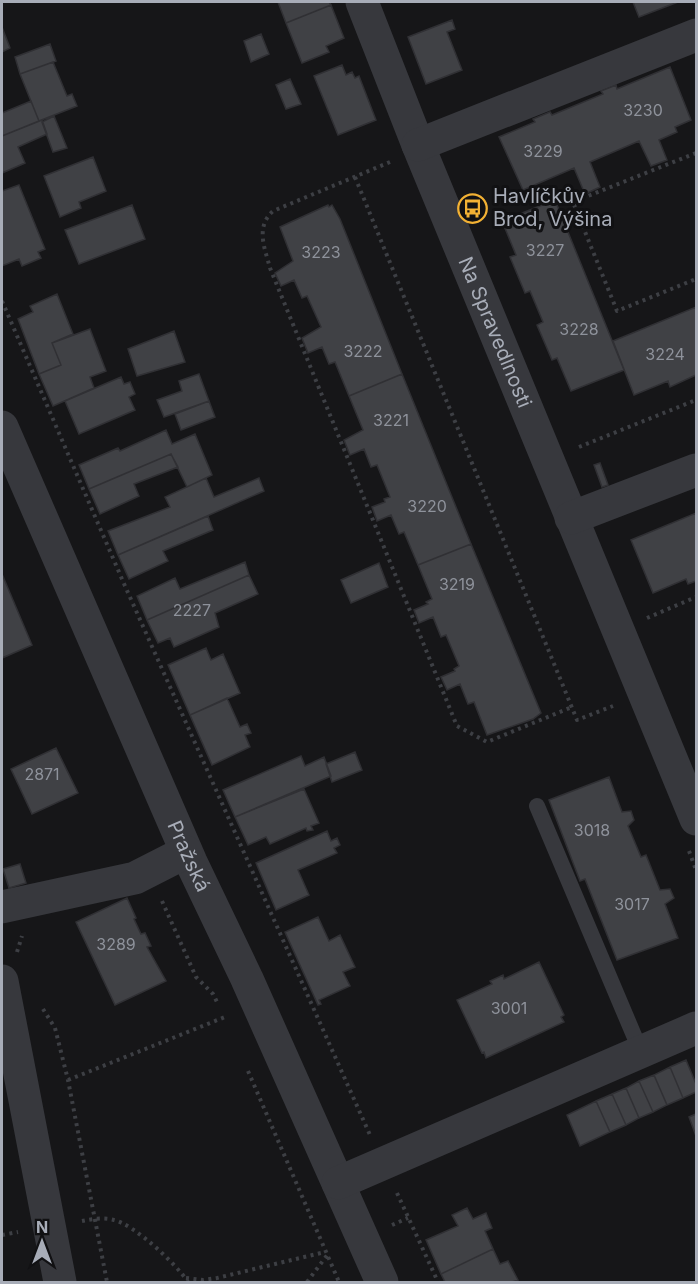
<svg xmlns="http://www.w3.org/2000/svg" width="698" height="1284" font-family="Inter,sans-serif">
<rect width="100%" height="100%" fill="#161618"/>
<!-- building -->
<path fill="#404145" stroke="#303034" stroke-width="1.5" d="M278,2H329L331,5L286,23Z
M633,2H678L639,17Z
M331,5L344,38L326,46L329,52L302,63L286,23Z
M452,20L455,29L447,32L462,70L426,84L408,37Z
M2,27L10,48L2,52Z
M261,34L269,54L251,62L244,41Z
M50,44L56,61L20,74L15,57Z
M53,62L67,96L72,94L77,106L39,121L20,74Z
M342,65L346,75L352,72L355,78L359,76L376,120L338,135L314,76Z
M670,67L691,120L675,127L677,132L659,140L667,160L651,166L639,141L590,162L600,187L585,194L574,168L523,190L499,137L535,122L533,119L550,112L552,115L603,94L601,91L616,85L617,89Z
M290,79L301,104L286,109L276,85Z
M31,101L39,121L2,136V113Z
M54,116L67,148L53,152L42,122Z
M42,120L47,134L18,147L25,163L2,173V136Z
M93,157L106,191L79,202L81,208L60,217L44,176Z
M19,185L45,249L38,252L41,258L22,266L19,259L2,266V191Z
M555,200L624,370L571,391L557,358L552,360L537,325L543,322L530,291L525,293L510,257L516,255L502,221Z
M132,205L145,239L79,264L65,230Z
M328,205L329,207L332,205L340,219L402,374L349,396L335,362L329,364L322,347L308,353L302,338L321,327L307,296L302,298L294,280L281,286L275,273L293,261L280,227Z
M57,294L73,334L52,343L61,365L39,374L18,319L33,312L30,306Z
M696,307V375L670,387L668,381L634,395L613,341Z
M90,329L106,371L90,377L94,388L53,406L39,374L61,365L52,343Z
M174,331L185,362L137,376L128,349Z
M199,374L209,401L164,417L157,400L182,391L179,381Z
M402,374L471,544L418,565L404,532L399,534L391,515L377,521L372,507L385,502L384,499L390,497L377,465L371,467L364,449L350,455L344,440L363,430L349,396Z
M121,377L124,384L130,382L135,394L129,397L135,410L79,434L65,401Z
M209,401L215,417L181,430L175,414Z
M166,430L172,444L195,434L212,475L187,487L171,454L89,489L79,465L118,448L120,451Z
M171,454L178,467L134,484L139,496L100,514L89,489Z
M600,463L608,485L602,487L594,465Z
M206,478L214,497L259,478L264,491L118,555L108,531L170,507L165,497Z
M696,513V581L688,584L686,579L653,593L631,540Z
M208,516L213,530L163,551L168,561L129,579L118,555Z
M471,544L541,713L533,719L487,735L474,702L468,704L460,684L447,690L441,677L455,671L454,669L459,666L446,635L441,637L433,617L419,623L414,610L428,604L426,602L432,599L418,565Z
M245,562L249,575L147,620L137,596L175,578L180,589Z
M379,563L388,587L351,603L341,580Z
M2,574L32,645L2,658Z
M249,575L258,594L215,613L219,627L174,647L170,638L158,643L147,620Z
M206,648L211,660L223,654L240,693L190,715L168,665Z
M227,698L240,727L247,724L251,733L245,735L250,747L212,765L190,715Z
M56,748L78,793L32,814L11,769Z
M355,752L362,770L332,782L326,764Z
M301,756L305,766L324,757L331,776L235,817L223,790Z
M609,777L622,812L631,811L634,820L628,826L641,857L646,855L660,890L670,889L674,898L665,904L678,938L617,960L585,879L580,881L549,800Z
M304,789L319,823L311,826L313,830L307,831L306,828L270,844L266,837L248,845L235,817Z
M327,831L331,841L337,838L340,845L334,848L337,853L298,870L309,895L276,910L256,863Z
M20,864L26,883L9,888L3,869Z
M127,898L136,918L134,919L141,934L145,933L151,946L147,947L166,981L115,1005L76,922Z
M318,917L329,941L340,935L355,967L343,972L350,986L319,1000L321,1004L318,1005L285,932Z
M539,962L564,1015L561,1017L564,1022L486,1058L484,1052L482,1053L457,1000L492,984L490,981L503,975L504,979Z
M686,1060L696,1084V1092L683,1098L670,1067Z
M670,1067L683,1098L667,1105L654,1075Z
M654,1075L667,1105L653,1112L639,1081Z
M639,1081L653,1112L639,1118L626,1088Z
M626,1088L639,1118L626,1125L612,1094Z
M612,1094L626,1125L610,1132L596,1101Z
M596,1101L610,1132L580,1146L567,1115Z
M696,1114V1136L689,1117Z
M467,1208L473,1219L486,1213L492,1228L485,1231L493,1249L441,1274L426,1240L458,1226L452,1215Z
M493,1249L500,1264L508,1261L518,1280L512,1282H445L441,1274Z"/>
<g fill="none" stroke-linecap="round" stroke-linejoin="round">
<!-- path -->
<path stroke="#3d3f44" stroke-width="4" stroke-dasharray="3 4.5" stroke-linecap="butt" d="M696,153L573,202L617,311L696,279
M390,162L273,211C255,227 265,249 270,268L457,726L487,742L572,707
M355,177L577,720L613,706
M2,301L125,586L370,1135
M579,447L696,400
M647,618L696,597
M689,851L696,870
M162,901L196,977L213,994L218,1004
M17,952L22,936
M43,1009L55,1028L68,1080L107,1282
M248,1071L339,1282
M68,1080L225,1017
M397,1193L438,1282
M82,1221C92,1219 104,1217 114,1220C135,1225 177,1265 188,1282
M392,1225L408,1218
M2,1235L18,1232
M186,1278L203,1280L217,1278L325,1252
M307,1282L328,1254"/>
<!-- lane -->
<path stroke="#37383d" stroke-width="16" d="M537,806L641,1052"/>
<!-- street -->
<g stroke="#37383d" stroke-width="33">
<path id="s1" d="M362,2L418,145L696,819"/>
<path d="M418,145L696,35"/>
<path id="s2" d="M2,427L191,862L247,979L382,1282"/>
<path d="M571,518L696,470"/>
<path d="M2,907L135,878L186,852"/>
<path d="M2,981L60,1282"/>
<path d="M338,1183L696,1028"/>
</g>
</g>
<!-- icons -->
<defs>
<symbol id="bus-ring" viewBox="-11 -11 22 22"><circle r="9.5" fill="#111113" stroke="#f2b134" stroke-width="1.5"/><path d="M-5-6H5V4H4V6H2V4H-2V6H-4V4H-5ZM-3.5-4V0h7V-4ZM-3.5 1.2v1.5H-2V1.2ZM2 1.2v1.5H3.5V1.2Z" fill="#f2b134"/></symbol>
</defs>
<g fill-rule="evenodd">
<use href="#bus-ring" x="456" y="192" width="33" height="33"/>
</g>
<g text-anchor="middle" dominant-baseline="central" stroke-width="6" stroke-linejoin="round" paint-order="stroke">
<!-- number labels -->
<g font-size="16" fill="#8e929b">
<text x="643" y="110">3230</text>
<text x="543" y="151">3229</text>
<text x="545" y="250">3227</text>
<text x="321" y="252">3223</text>
<text x="579" y="329">3228</text>
<text x="363" y="351">3222</text>
<text x="665" y="354">3224</text>
<text x="391" y="420">3221</text>
<text x="427" y="506">3220</text>
<text x="457" y="584">3219</text>
<text x="192" y="610">2227</text>
<text x="42" y="774">2871</text>
<text x="592" y="830">3018</text>
<text x="632" y="904">3017</text>
<text x="116" y="944">3289</text>
<text x="509" y="1008">3001</text>
</g>
<!-- poi labels -->
<g font-size="20" fill="#a8adb8" stroke="#111113" text-anchor="start">
<text x="493" y="196">Havlíčkův<tspan x="493" dy="23">Brod, Výšina</tspan></text>
</g>
<!-- street labels -->
<g font-size="20" fill="#a8adb8" stroke="#111113">
<text stroke="none"><textPath href="#s1" startOffset="356">Na Spravedlnosti</textPath></text>
<text stroke="none"><textPath href="#s2" startOffset="468">Pražská</textPath></text>
</g>
</g>
<!-- border -->
<rect width="698" height="1284" fill="none" stroke="#a8adb8" stroke-width="6"/>
<!-- north arrow -->
<g transform="translate(42 1242)" stroke="#111113" stroke-width="4.5" paint-order="stroke">
<path d="M0-4.5L10 22L0 15L-10 22Z" fill="#a8adb8"/>
<text y="-9" font-size="16" font-weight="bold" text-anchor="middle" fill="#a8adb8">N</text>
</g>
</svg>
